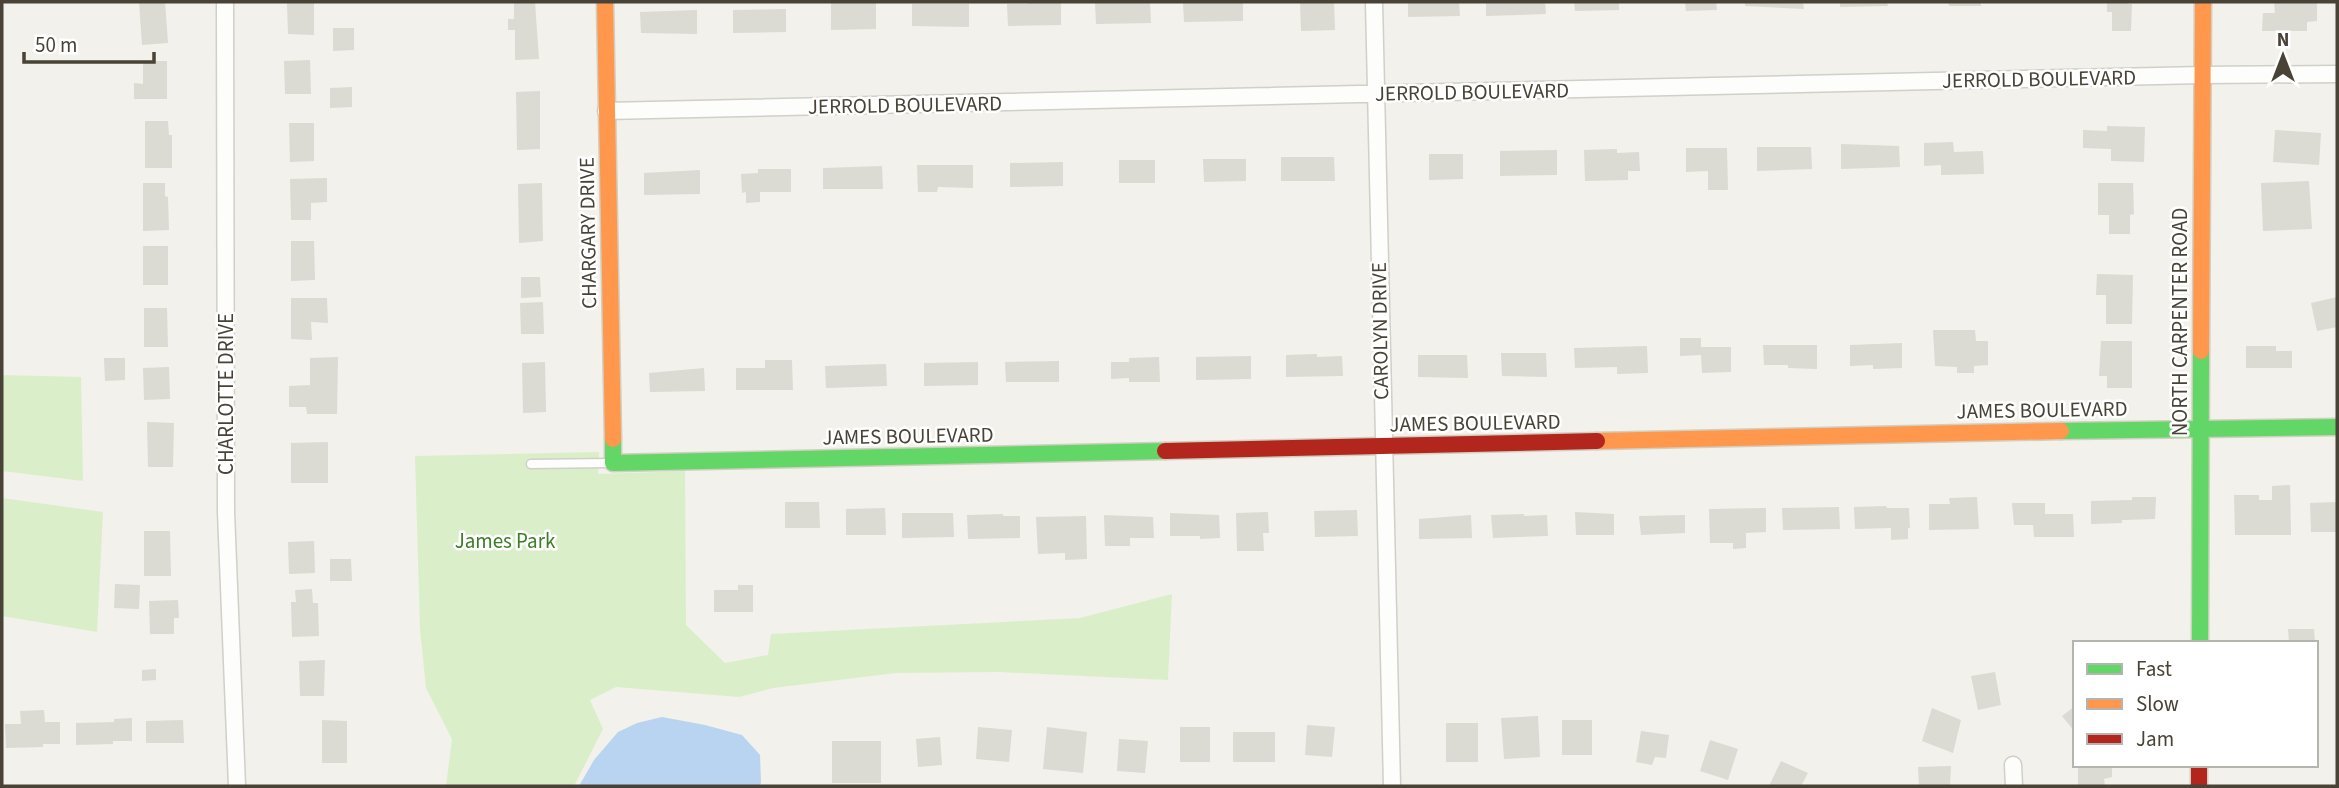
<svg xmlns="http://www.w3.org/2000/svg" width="2339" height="788" font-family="'Source Sans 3',sans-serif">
<rect width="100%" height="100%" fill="#f2f1eb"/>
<!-- green -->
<path fill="#dbeeca" d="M2,375L81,377L83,481L2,471Z
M599,452L598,474L685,471L686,625L725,663L768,655L771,634L1080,618L1172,594L1168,680L999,672L896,673L773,688L739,697L616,687L590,700L603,729L574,786H446L452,739L426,688L420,629L415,456Z
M2,498L103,512L97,632L2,616Z"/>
<!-- water -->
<path fill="#b9d4f1" d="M662,717L705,725L742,735L760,755L761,783L759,786H579L594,760L618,732L637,723Z"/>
<!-- building -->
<path fill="#dbdad3" d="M139,2H165L168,43L142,45Z
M514,2H535L539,59L515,60V30H508V19H514Z
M831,2H876V29L831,30Z
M1028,2H1061V25L1008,26L1007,4H1028Z
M1095,2H1150L1151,23L1096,24Z
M1183,2H1243V21L1184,22Z
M1300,2H1334L1335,30L1301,31Z
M1408,2H1459L1460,16L1408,17Z
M1486,2H1545L1546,14L1486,16Z
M1574,2H1619V10L1575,11Z
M1685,2H1716L1717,10L1686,11Z
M1745,2H1803L1804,9L1745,6Z
M1840,2H1887L1888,6L1840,7Z
M1948,2H1981V6H1949Z
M2107,2H2128V4H2132L2131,31H2112V12H2107Z
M2274,2H2317V21L2307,22V31H2262L2263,13H2275Z
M287,3H314V35L288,34Z
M912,4H969V27L912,26Z
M786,9V32L733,33V10Z
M697,10V34L641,33L640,12Z
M333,28H354V50L333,51Z
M310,60L311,94H285L284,61Z
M143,61H167V99H134V83L143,84Z
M352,87V107L330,108V88Z
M540,91V149L517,150L516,92Z
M145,121H168L169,135H172V168H145Z
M289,123H314V161L290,162Z
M2107,126L2145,127L2144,162L2111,161V149L2083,148V130L2107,131Z
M2275,130L2321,133L2319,165L2273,162Z
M1953,142L1954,152L1983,151L1984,174L1941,175V165L1924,166V143Z
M1841,144L1899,146L1900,167L1841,169Z
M1757,147H1811L1812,169L1757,171Z
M1686,148H1727L1728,190H1708V171L1686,172Z
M1617,149V153L1639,152L1640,171H1628V180L1585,181L1584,150Z
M1557,150V175L1500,176V151Z
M1429,154H1463V179L1429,180Z
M1281,157H1334L1335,181H1281Z
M1203,159H1246V181L1204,182Z
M1119,160H1155V183H1119Z
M1063,162V186L1010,187V163Z
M917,165H973V188L938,187L937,192H918Z
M882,166L883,189H823V168Z
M758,169H791V192H760V202L746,203V192L742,193L741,174L758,173Z
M700,170V194L644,195V173Z
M327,178V202L311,203V220H291L290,179Z
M2309,181L2312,229L2263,231L2261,183Z
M143,183H165V196L168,197L169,230L143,231Z
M542,183L543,241L519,243L518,184Z
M2098,183H2133L2134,214L2130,215V234H2109V215H2098Z
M291,241H314L315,280L291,281Z
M143,246H168V285H143Z
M2097,274L2133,275L2132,324H2106V295H2096Z
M521,277H540L541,297L521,298Z
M2337,297V327L2317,331L2311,303Z
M291,298H327L328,323L311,322L312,340L291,339Z
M543,302L544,334H521L520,303Z
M144,308H167L168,347H144Z
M1933,330H1975L1976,341H1988V365L1974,366V373H1957V367L1935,366Z
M1680,338H1701V347H1731V372L1702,373L1701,355L1680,356Z
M2101,341H2132V388H2107V376H2099Z
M1902,343V368L1873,369V365L1850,366V345Z
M1763,345H1817V369L1788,368V365H1764Z
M1647,346L1648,373L1617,374V367L1575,368L1574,348Z
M2246,346H2276V351H2292V368H2246Z
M1501,353H1546L1547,377L1502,376Z
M1317,354V357L1342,356L1343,376L1286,377V355Z
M1418,355H1467L1468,378L1418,377Z
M1251,356V379L1196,380V357Z
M338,357L337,414H307L306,407H289V386L310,385V358Z
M1159,357L1160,382H1129V378L1111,379V362H1129V358Z
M104,358H125V380L105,381Z
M765,360H792L793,390H736V368H765Z
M1059,361V382H1006L1005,362Z
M545,362L546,412L523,413L522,363Z
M978,362V385L924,386V363Z
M886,364L887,386L826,388L825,366Z
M169,367L170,399L144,400L143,368Z
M704,368L705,391L650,392L649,373Z
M147,422L174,423L173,467H148Z
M328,442V483H291V443Z
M2290,485L2291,535H2235L2234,495H2259V500H2272V486Z
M1977,497L1979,529L1929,530V504H1950L1949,498Z
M2132,497H2156L2155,519L2122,520V523L2091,524V501L2132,500Z
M785,502H819L820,528H785Z
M2337,502V532H2311L2310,503Z
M2012,503H2045V514H2073L2074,537H2034L2033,525H2014Z
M1886,506L1887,508H1909L1910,528H1908V539L1891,540V528L1855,529L1854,507Z
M1839,507L1840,529L1783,530L1782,508Z
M885,508L886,535H846V509Z
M1766,508V532L1746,533V548L1733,549V543H1710L1709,509Z
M1357,510L1358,536L1315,537L1314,511Z
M1268,512L1269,533H1263L1264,551H1237L1236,513Z
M1575,512L1614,514V535H1576Z
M902,513H953L954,537L902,538Z
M1170,513L1219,515L1220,538L1200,539V536H1170Z
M1003,514V516H1020V538L968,539L967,515Z
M1524,514V516L1547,515L1548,536L1493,538L1491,515Z
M1104,515L1153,517L1154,538H1130V546H1105Z
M1471,515L1472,538L1419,539V519Z
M1685,515V533L1641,535L1639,516Z
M1086,516L1087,559L1065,560V553L1038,554L1036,517Z
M144,531H170L171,576H144Z
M314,541L315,573L289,574L288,542Z
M330,559H351L352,581H330Z
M115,584L140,585L139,609L114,608Z
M738,585H753V612H714V590H738Z
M312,589L313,603H318L319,636L292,637L291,602H296L295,590Z
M178,600L179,618H174V634H150L149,601Z
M2288,629H2314L2315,643H2289Z
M325,660L324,696H300L299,661Z
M156,669V680L142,681V670Z
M1995,672L2001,705L1978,710L1971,676Z
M2075,706V732L2062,716Z
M1932,708L1961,720L1953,753L1922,741Z
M44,710L45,722H60V744H43V747L6,748L5,724H21L20,711Z
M1538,716L1540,757L1504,759L1501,718Z
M132,718V741H113V744L76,745V723L114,722V719Z
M183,720L184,743H146V721Z
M322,720L347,721V763H322Z
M1562,720H1592V755H1562Z
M1446,723H1478V762H1446Z
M1307,725L1335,727L1332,757L1305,755Z
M978,727L1012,730L1009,762L976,759Z
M1047,727L1087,732L1083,773L1043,769Z
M1180,727H1210V762H1180Z
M1641,731L1669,735L1666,758L1655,757L1652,765L1636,762Z
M1233,732H1275V762H1233Z
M940,737L942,765L918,767L916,739Z
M1119,739L1148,741L1145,773L1117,771Z
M1710,740L1738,749L1728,780L1700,771Z
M832,741H881V783H832Z
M1781,761L1808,773L1801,786H1769Z
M2078,765H2112V777L2104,779L2105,786H2078Z
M1951,766L1950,786H1919L1918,767Z"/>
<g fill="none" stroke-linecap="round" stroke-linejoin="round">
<defs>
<path id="lane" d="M531,464L610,463"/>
<path id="street" d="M225,2L226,512L237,786
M1374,2L1392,786
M606,111L2203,75L2337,74
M2013,765L2014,786"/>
<path id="fast" d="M2061,431L2337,427
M613,439V463L1165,451
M2200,643L2201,351"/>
<path id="slow" d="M605,2L613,439
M2201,351L2203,2
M1597,441L2061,431"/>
<path id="jam" d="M1165,451L1597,441
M2199,765V786"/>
</defs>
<!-- lane casing -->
<use href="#lane" stroke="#d0cfc8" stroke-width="11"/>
<!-- street casing -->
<use href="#street" stroke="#d0cfc8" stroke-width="19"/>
<!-- fast casing -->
<use href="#fast" stroke="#d2cfc1" stroke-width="19"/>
<!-- slow casing -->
<use href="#slow" stroke="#d2cfc1" stroke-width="19"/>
<!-- jam casing -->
<use href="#jam" stroke="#d2cfc1" stroke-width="19"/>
<!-- lane -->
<use href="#lane" stroke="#fdfdfc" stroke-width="8"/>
<!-- street -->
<use href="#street" stroke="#fdfdfc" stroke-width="16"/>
<!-- fast -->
<use href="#fast" stroke="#63d668" stroke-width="16"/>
<!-- slow -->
<use href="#slow" stroke="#ff974d" stroke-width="16"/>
<!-- jam -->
<use href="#jam" stroke="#b3261e" stroke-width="16"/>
</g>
<g text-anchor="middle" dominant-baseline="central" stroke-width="5" stroke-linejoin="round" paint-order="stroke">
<!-- street labels -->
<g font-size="21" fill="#484336" stroke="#fff">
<text transform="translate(2039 79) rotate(-1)">JERROLD BOULEVARD</text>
<text transform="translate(1472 92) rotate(-1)">JERROLD BOULEVARD</text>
<text transform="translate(905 105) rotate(-1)">JERROLD BOULEVARD</text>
<text transform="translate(588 233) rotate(-91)">CHARGARY DRIVE</text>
<text transform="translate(2180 322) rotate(-90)">NORTH CARPENTER ROAD</text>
<text transform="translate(1380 331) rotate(-91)">CAROLYN DRIVE</text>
<text transform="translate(226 394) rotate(-90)">CHARLOTTE DRIVE</text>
<text transform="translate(2042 410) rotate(-1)">JAMES BOULEVARD</text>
<text transform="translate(1475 423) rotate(-1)">JAMES BOULEVARD</text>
<text transform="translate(908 436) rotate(-1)">JAMES BOULEVARD</text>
</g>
<!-- park labels -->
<g font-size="21" fill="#3c7e26" stroke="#fff">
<text x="505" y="541">James Park</text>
</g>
</g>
<!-- border -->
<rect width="2339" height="788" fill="none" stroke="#484336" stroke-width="7"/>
<!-- legend -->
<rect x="2073" y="641" width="245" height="126" fill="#ffffff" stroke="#b6b4af" stroke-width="2"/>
<rect x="2087" y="664" width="35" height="10" fill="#63d668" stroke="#b6b4af" stroke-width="2"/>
<text x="2136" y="676" font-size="21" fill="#484336">Fast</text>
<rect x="2087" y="699" width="35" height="10" fill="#ff974d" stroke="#b6b4af" stroke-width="2"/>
<text x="2136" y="711" font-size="21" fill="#484336">Slow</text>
<rect x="2087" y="734" width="35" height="10" fill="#b3261e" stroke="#b6b4af" stroke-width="2"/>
<text x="2136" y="746" font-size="21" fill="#484336">Jam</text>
<!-- north arrow -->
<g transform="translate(2283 56)" stroke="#ffffff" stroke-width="5" paint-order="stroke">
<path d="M0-5L12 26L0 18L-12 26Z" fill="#484336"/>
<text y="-10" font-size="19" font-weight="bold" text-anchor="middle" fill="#484336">N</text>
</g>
<!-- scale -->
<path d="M24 52v10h130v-10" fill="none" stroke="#484336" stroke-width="3.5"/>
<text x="35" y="52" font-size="21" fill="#484336" stroke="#ffffff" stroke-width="5" paint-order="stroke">50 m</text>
</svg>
